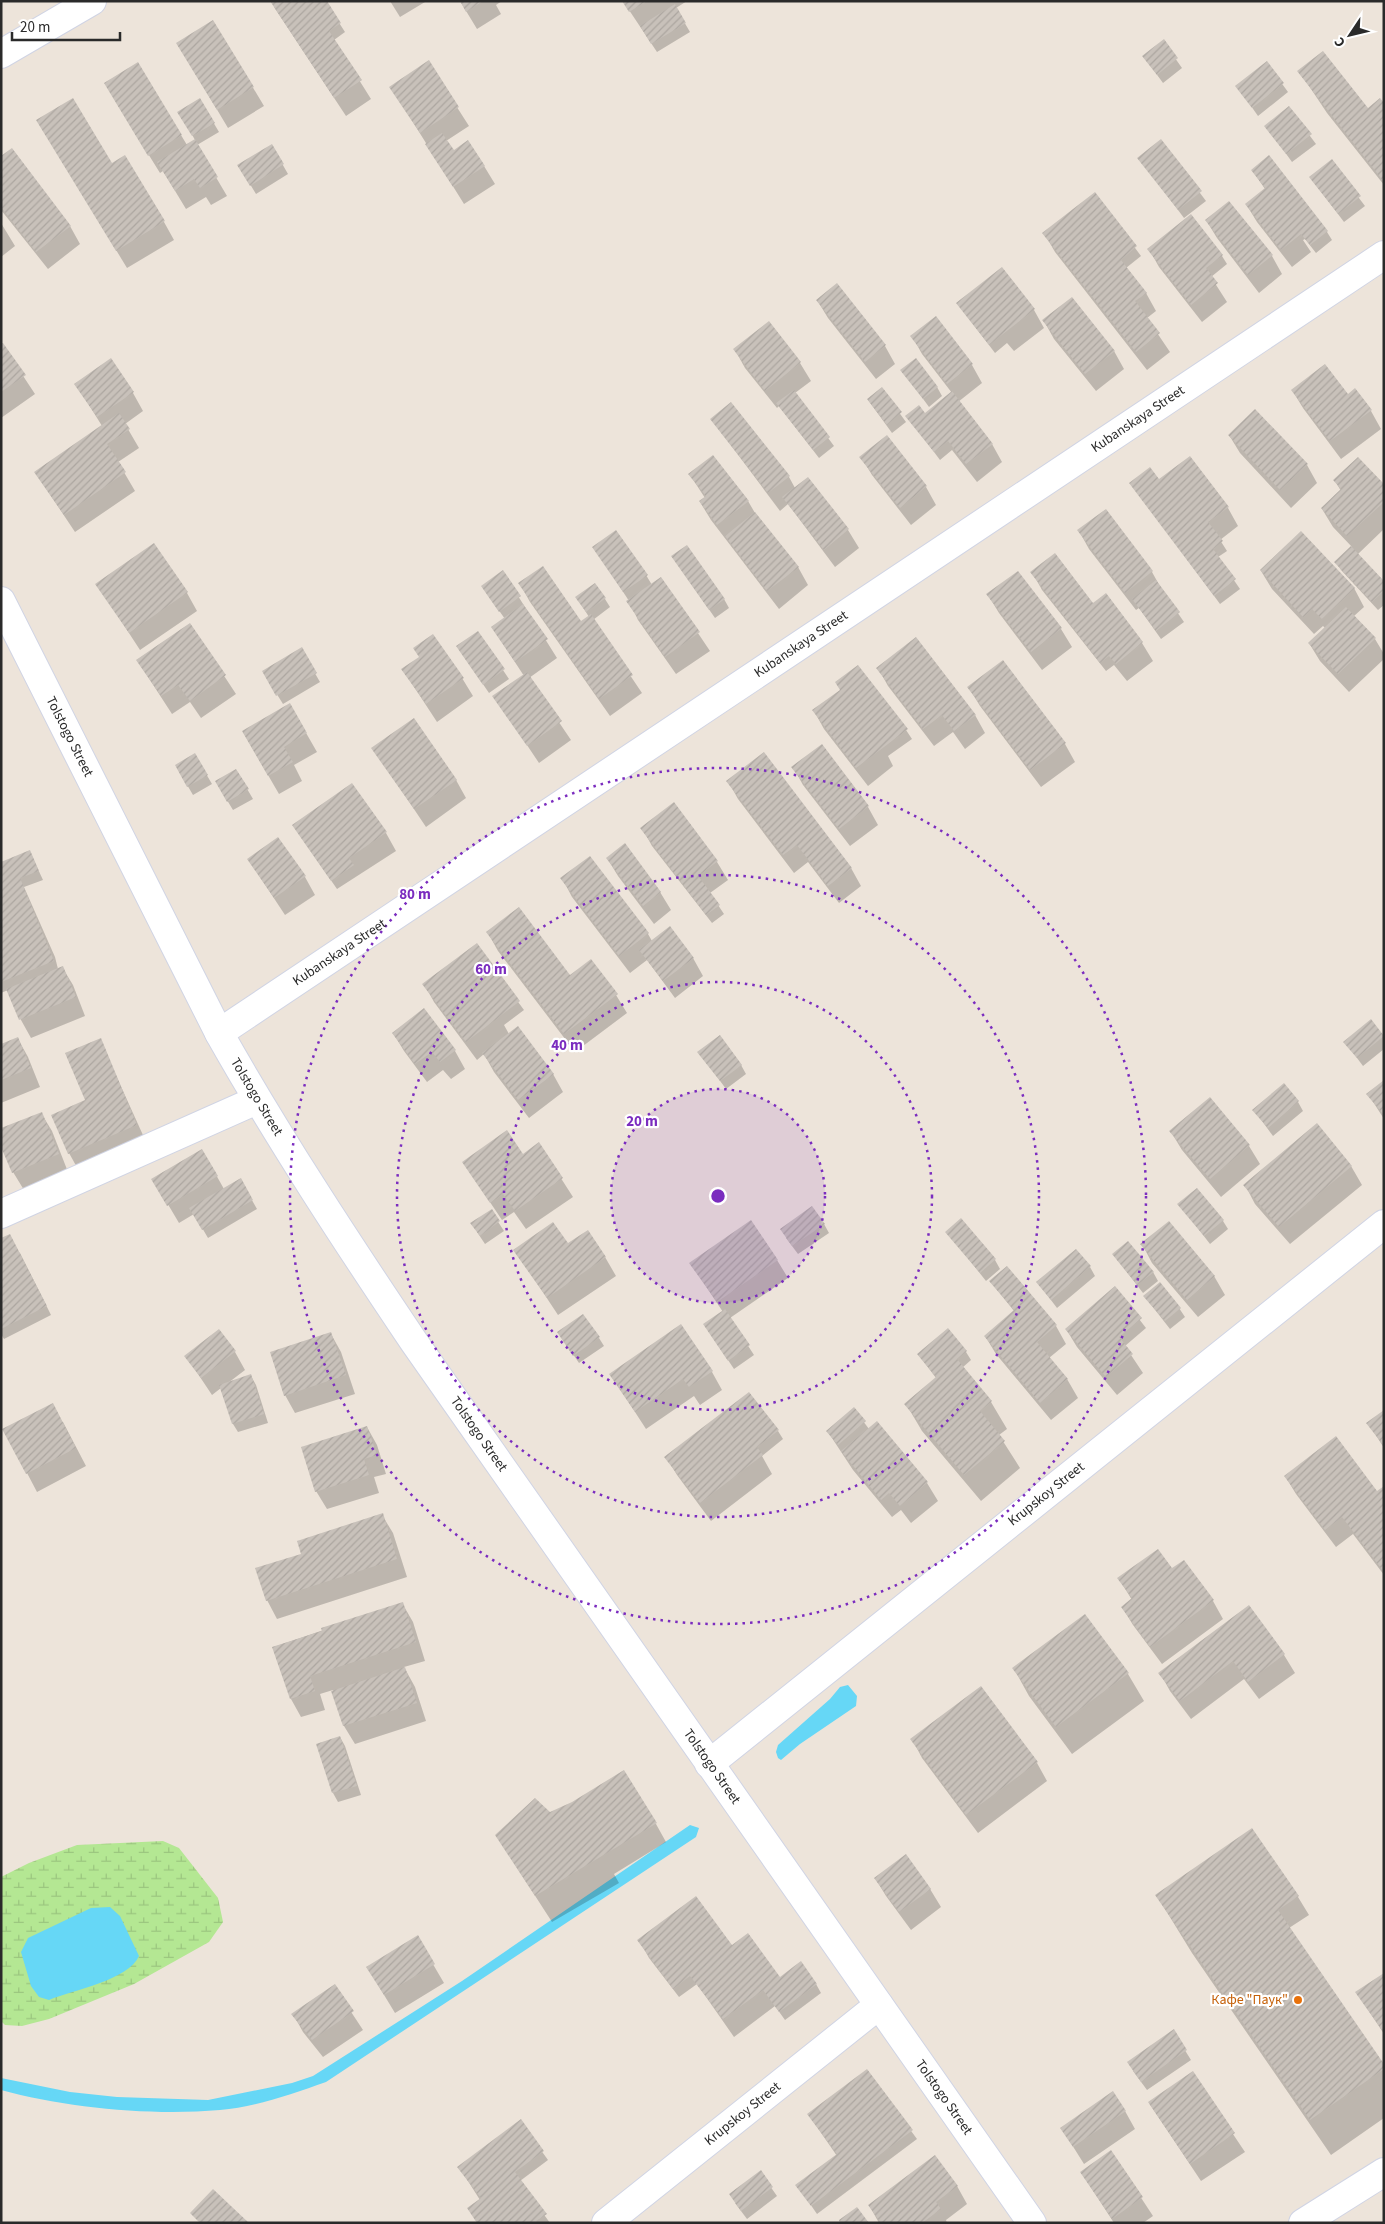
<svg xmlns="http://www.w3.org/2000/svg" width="1385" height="2224" font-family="'Source Sans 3',sans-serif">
<defs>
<pattern id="wetland-marsh" width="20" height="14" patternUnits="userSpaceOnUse" patternTransform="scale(1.25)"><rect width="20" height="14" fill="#b4e793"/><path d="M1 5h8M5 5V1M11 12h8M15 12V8" fill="none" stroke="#9bc67f"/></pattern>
<pattern id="building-hatch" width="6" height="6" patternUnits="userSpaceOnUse" patternTransform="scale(1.25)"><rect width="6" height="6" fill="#c8c1ba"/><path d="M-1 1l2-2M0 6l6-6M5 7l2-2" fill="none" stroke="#aca6a0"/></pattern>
</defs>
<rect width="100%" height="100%" fill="#ede4da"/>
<!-- wetland -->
<path fill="url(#wetland-marsh)" d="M163,1841L179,1848L218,1898L223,1922L209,1942L134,1984L49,2019L22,2026L5,2025L1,2021V1877L29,1863L77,1845Z"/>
<!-- water -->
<path fill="#66d7f6" d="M848,1685L857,1696L856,1706L800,1744L781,1760L778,1758L776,1752L778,1745L830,1699L840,1687Z
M690,1825L699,1828L696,1837L326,2082C292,2094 256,2107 220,2110C152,2116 66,2108 1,2090V2078L70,2092L117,2097L208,2100L292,2083L313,2076L462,1981Z
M110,1907L120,1916L139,1956C129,1980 73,1990 49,2000L39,1997L31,1986L21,1952L28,1938L91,1908Z"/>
<!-- shadow -->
<path fill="#0003" d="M325,1L345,32L334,40L371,99L346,116L274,7Z
M390,1H425V2L400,17Z
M460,1H502L496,5L501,14L477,29Z
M623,1H687L676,8L690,32L657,52Z
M213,21L264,106L228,128L188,61Z
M1163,41L1182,68L1163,83L1144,57Z
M428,62L469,126L446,141L453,152L484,166L495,184L464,204L391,87Z
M1267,63L1288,92L1258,116L1237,86Z
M138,64L187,145L195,140L179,112L200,100L219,132L197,145L227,196L211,205L206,197L186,209L163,171L160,173L116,102Z
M1299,71L1367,110L1384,105V185L1327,113Z
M1289,108L1316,144L1292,162L1266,126Z
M48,138L112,164L154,204L174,240L127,268Z
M1161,141L1206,201L1184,218L1139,158Z
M272,146L288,174L256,194L239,166Z
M1,158L70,226L80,244L48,269L1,210Z
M1331,161L1365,206L1344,222L1310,177Z
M1252,170L1327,232L1332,240L1316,253L1305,239L1303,240L1311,252L1292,267L1257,222L1246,204L1265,189Z
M1095,194L1141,256L1126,268L1146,293L1156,311L1147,318L1170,352L1147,370L1055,252L1044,233Z
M1229,202L1272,256L1282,274L1259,293L1217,238L1206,220Z
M1,223L15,246L1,257Z
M1149,249L1222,256L1227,264L1211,277L1227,302L1202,322L1159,267Z
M817,300L885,346L895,364L876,379L828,318Z
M957,303L1034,310L1044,328L1014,351L1007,343L995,353Z
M1044,321L1114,351L1124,369L1096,391L1054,339Z
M769,323L800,363L811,381L795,393L834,446L819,458L779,406L777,408L745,368L735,350Z
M912,336L972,365L982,383L958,402L992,444L1002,462L977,482L952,450L940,460L907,416L925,414L952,393L922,354Z
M2,344L35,394L1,418V345Z
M902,370L937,387L942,396L929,407Z
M76,384L133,393L143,411L125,424L139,448L118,462L135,491L75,532L35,472L102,426Z
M882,389L906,422L892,433L868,400Z
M1292,390L1347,396L1371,411L1381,429L1341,459L1303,408Z
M712,420L754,433L789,477L795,488L808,478L848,530L859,548L835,567L788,504L780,511Z
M1229,435L1307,465L1317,483L1291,508L1240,453Z
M861,457L926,487L936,505L911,525L872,475Z
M690,475L748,501L755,513L798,567L808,585L779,609L711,520L700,502L705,498Z
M1335,481L1384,486V529L1357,555L1384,583V605L1378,610L1341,570L1336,562L1352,547L1333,527L1322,509L1341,491Z
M1131,483L1162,485L1228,508L1238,526L1220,540L1227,551L1218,557L1240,589L1220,604Z
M1105,510L1152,572L1162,590L1184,622L1161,639L1139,608L1136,610L1089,549L1079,531Z
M594,547L646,575L652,585L661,578L710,651L676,674L638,620L629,601Z
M678,565L724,599L729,608L715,618Z
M1261,571L1354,588L1364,607L1354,616L1375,639L1384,654V659L1349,692L1320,661L1309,643L1325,628L1323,626L1314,634L1272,589Z
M503,572L557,658L529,678L571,740L539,763L494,696L524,676L492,627L505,619L488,595Z
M1018,572L1061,629L1072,647L1042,670L999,613L988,595Z
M1032,572L1093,604L1106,595L1142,643L1153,661L1127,681L1114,665L1106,671L1042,590Z
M97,584L187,593L197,611L140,650Z
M520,584L581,623L589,617L577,598L605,599L610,607L593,620L642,693L610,716L530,602Z
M190,624L236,694L201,718L190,702L172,714L137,660Z
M478,633L509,679L489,693L463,655Z
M301,649L320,682L283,704L263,672Z
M420,658L462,678L473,696L437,722L403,670Z
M878,668L975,715L985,733L965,749L953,732L934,746L888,686Z
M969,688L1065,744L1075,762L1041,787L980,706Z
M840,691L906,730L912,739L888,756L893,766L868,786L824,729L814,711Z
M290,705L317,752L294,765L302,781L279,794L243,732Z
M373,748L456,780L466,798L426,827Z
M195,755L212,784L193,795L176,766Z
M793,767L868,807L878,825L850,846L803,785Z
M236,770L253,799L233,810L216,782Z
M728,781L851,868L861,886L839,903L808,862L794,873L738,799Z
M642,828L717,862L728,880L710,893L724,914L712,923L652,846Z
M386,833L396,851L337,889L299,834Z
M30,852L43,880L24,887L55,957L58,969L62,967L73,985L85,1016L31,1038L21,1020L8,990L1,993V887Z
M607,858L660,892L671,910L654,924L618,876Z
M248,859L305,877L315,895L285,915Z
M562,878L648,934L652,941L693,958L703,976L675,998L647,960L630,973L572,897Z
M488,933L570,977L616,995L627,1013L575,1052L498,951Z
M476,945L524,1010L504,1025L509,1034L553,1074L563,1092L529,1118L494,1072L484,1054L477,1060L434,1002L424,984Z
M424,1010L455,1051L465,1069L451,1079L443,1070L427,1082L404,1051L393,1033Z
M1371,1021L1384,1037V1049L1363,1066L1345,1042Z
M18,1039L28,1057L40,1087L1,1103V1045Z
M100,1040L147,1144L79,1171L69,1153L87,1101Z
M699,1052L741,1065L746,1074L726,1089Z
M1384,1081V1119L1368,1094Z
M1298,1102L1303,1111L1273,1136L1254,1110Z
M41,1113L52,1131L68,1172L24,1190L13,1172Z
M1171,1132L1249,1146L1260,1164L1221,1197L1182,1150Z
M539,1144L573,1197L526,1229L514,1212L502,1220L463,1162L522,1155Z
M202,1150L224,1189L240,1179L257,1209L208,1238L194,1214L179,1223L153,1179Z
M1351,1166L1362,1185L1290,1244L1255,1204L1245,1185Z
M1179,1204L1223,1221L1228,1229L1210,1244Z
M491,1211L504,1231L485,1244L477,1232Z
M824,1224L829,1233L798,1254L786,1238Z
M947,1232L995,1260L1000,1269L986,1281Z
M1,1240L20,1253L51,1315L4,1339L1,1334Z
M1142,1244L1214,1276L1225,1295L1198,1317L1152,1263Z
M568,1245L605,1257L616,1276L558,1315L515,1250Z
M1114,1255L1153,1272L1158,1281L1143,1293Z
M777,1260L788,1278L730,1318L754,1355L734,1369L710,1333L723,1312L691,1264Z
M1090,1267L1095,1276L1057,1308L1038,1283Z
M990,1281L1056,1326L1066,1344L1049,1358L1067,1379L1078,1398L1051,1420L996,1354L985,1336L1014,1311Z
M1115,1288L1146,1328L1125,1346L1143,1373L1117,1395L1077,1347L1066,1329Z
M1145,1297L1179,1308L1185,1317L1170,1329Z
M331,1334L341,1352L355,1394L295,1413L285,1395Z
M599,1338L604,1346L579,1363L564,1341Z
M235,1352L245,1370L228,1383L251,1376L256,1385L268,1423L238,1432L233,1424L221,1388L212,1395L186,1356Z
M966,1352L971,1360L962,1368L991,1402L1007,1429L999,1435L1020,1468L981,1501L922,1431L906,1404L936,1378L918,1354Z
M712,1372L722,1390L700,1405L694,1396L646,1429L611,1375Z
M854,1409L869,1429L927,1483L938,1501L911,1523L901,1510L892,1517L853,1470L828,1432Z
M1384,1411V1448L1368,1423Z
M63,1422L86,1466L37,1492L27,1473Z
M367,1427L377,1445L386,1474L374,1477L379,1493L327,1509L316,1491Z
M778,1431L783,1439L762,1456L772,1474L711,1521L677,1475L666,1457Z
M1285,1476L1377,1493L1384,1488V1575L1353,1534L1336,1547L1296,1494Z
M382,1515L393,1533L407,1577L277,1619L267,1600L302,1554Z
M1172,1570L1213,1601L1223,1619L1162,1664L1133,1625L1122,1607L1132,1600L1119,1579Z
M402,1603L413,1622L425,1661L404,1667L415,1687L426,1721L355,1744L344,1726L333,1690L320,1694L325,1710L301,1717L291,1699L274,1647Z
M1249,1607L1284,1655L1295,1673L1259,1699L1244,1679L1191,1719L1170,1691L1160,1673Z
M1085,1616L1128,1674L1144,1701L1072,1754L1029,1696L1014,1669Z
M340,1737L345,1746L361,1795L338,1802L333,1793L317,1745Z
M912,1739L1037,1763L1047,1781L978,1833L922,1758Z
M549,1813L656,1824L666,1842L614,1874L619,1883L552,1922L496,1835Z
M875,1878L930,1889L941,1907L911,1930L886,1896Z
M1157,1896L1298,1897L1309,1915L1289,1928L1384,2066V2118L1331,2155L1192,1953Z
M417,1937L444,1983L395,2013L378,1985Z
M639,1940L731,1947L780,1979L816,1984L821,1993L785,2020L775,2006L734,2037L697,1984L679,1997L649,1958Z
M1384,1975V2034L1357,1993Z
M334,1986L363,2030L323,2057L303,2032L293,2014Z
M1173,2031L1191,2060L1147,2090L1133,2071Z
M867,2071L917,2139L817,2214L797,2185L837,2156L808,2114Z
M1192,2073L1245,2152L1201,2181L1149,2103Z
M1125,2111L1135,2129L1084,2164L1062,2129Z
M520,2121L548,2160L520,2181L550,2223H477L480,2200L459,2167Z
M1111,2152L1153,2216L1143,2223H1114L1081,2172Z
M760,2172L777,2196L747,2219L735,2203Z
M957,2186L967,2204L946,2220L947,2223H879L869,2205Z"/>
<!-- building -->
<path fill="url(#building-hatch)" d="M270,1H327L341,23L329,31L362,80L334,98Z
M460,1H483L466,12Z
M622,1H647L629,12Z
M675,4L686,23L651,44L640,26Z
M213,20L254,87L217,110L176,43Z
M1164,39L1178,58L1157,75L1142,56Z
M1323,51L1368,108L1380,98L1384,103V182L1297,71Z
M429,60L459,107L420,133L389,87Z
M1267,61L1284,83L1252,108L1235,86Z
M138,62L182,135L148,156L104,83Z
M73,98L112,163L125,155L165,221L116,251L36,120Z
M200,98L215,123L192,136L177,112Z
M1289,106L1312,134L1286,154L1264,126Z
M442,133L454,150L468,140L485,166L453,187L425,144Z
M195,139L218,177L200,188L194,179L175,191L157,162Z
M1161,139L1202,191L1178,210L1137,158Z
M272,144L284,164L250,186L237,165Z
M12,148L71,226L36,252L1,207V156Z
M1269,155L1328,231L1310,245L1301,234L1281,250L1245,204L1265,188L1251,170Z
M1332,159L1361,196L1338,214L1309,177Z
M1095,192L1137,246L1121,260L1147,293L1135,301L1160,333L1136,352L1042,233Z
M1229,201L1273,255L1248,275L1205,220Z
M1191,214L1223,255L1206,268L1218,283L1191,305L1147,249Z
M1002,267L1035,309L989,345L956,303Z
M837,283L886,345L865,362L816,300Z
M1072,297L1115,351L1085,374L1042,320Z
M936,316L973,364L947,384L910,336Z
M769,321L801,362L765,391L733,349Z
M3,343L26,375L1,392V344Z
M111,358L134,392L97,417L74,384Z
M916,358L938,387L923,399L900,370Z
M1325,364L1348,394L1355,388L1372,410L1330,441L1291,390Z
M882,387L902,412L887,425L867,399Z
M794,390L830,437L813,450L776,403Z
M952,391L993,444L966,464L948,441L934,452L905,416L919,405L925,413Z
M731,402L790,476L768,493L710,419Z
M1255,409L1308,464L1280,490L1228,435Z
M119,413L130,429L107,444L126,472L64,515L34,472Z
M887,435L927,486L900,508L859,457Z
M713,455L749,501L717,525L699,501L706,496L688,474Z
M1190,456L1229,507L1208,522L1223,541L1213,549L1236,579L1214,596L1129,483L1150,467L1159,479Z
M1358,457L1384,484V502L1347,536L1321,508L1341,489L1333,480Z
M808,477L849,529L824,550L782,497Z
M1106,509L1153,571L1125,593L1077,530Z
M755,512L799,567L767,591L725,536Z
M616,530L648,575L623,592L592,547Z
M1301,531L1355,588L1322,619L1312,609L1303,617L1260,570Z
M154,543L188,592L129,633L95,584Z
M687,545L725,599L709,610L671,556Z
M1351,546L1384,581V591L1372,602L1334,562Z
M1055,553L1093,603L1106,593L1143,642L1116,664L1109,656L1100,663L1030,572Z
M543,566L581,621L591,614L633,675L599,699L518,583Z
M503,570L521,596L499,612L481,586Z
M1018,571L1062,628L1031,652L986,594Z
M661,577L700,632L665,657L626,601Z
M1156,580L1180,612L1156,631L1132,599Z
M595,583L606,598L586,612L575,597Z
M523,604L548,639L515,662L491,627Z
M1346,607L1376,638L1338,674L1308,643Z
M190,623L226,675L190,701L178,685L161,696L136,660Z
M478,631L505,669L483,685L456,646Z
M433,634L464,678L426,704L401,669L419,657L413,648Z
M916,637L976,715L954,731L942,715L923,729L876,668Z
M302,647L317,673L276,696L262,671Z
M1003,660L1066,743L1030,770L967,687Z
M858,665L908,729L856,768L812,710L840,690L835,682Z
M527,672L562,721L527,746L492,696Z
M290,703L307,733L284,747L293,762L268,776L242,731Z
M414,718L457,780L414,809L371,748Z
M822,744L869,806L839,829L791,767Z
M764,752L852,868L828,886L797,845L783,855L726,781Z
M195,753L208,775L187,787L175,765Z
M236,769L249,789L227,802L215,781Z
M352,783L387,832L349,858L354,865L331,881L292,825Z
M674,802L718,861L698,876L720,905L706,915L640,828Z
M278,837L306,876L274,898L247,859Z
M625,843L661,892L643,906L606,858Z
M30,850L39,871L20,878L54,961L1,982V862Z
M590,856L649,933L619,956L560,878Z
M519,907L570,975L591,959L618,994L564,1034L486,932Z
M670,926L694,958L663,981L639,950Z
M477,943L520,1001L466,1042L422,984Z
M63,966L76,997L19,1020L6,989Z
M424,1008L456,1050L440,1062L432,1052L415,1064L392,1033Z
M1371,1019L1384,1036L1357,1058L1343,1042Z
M518,1026L554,1074L518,1100L482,1053Z
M720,1035L742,1065L720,1081L697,1052Z
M18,1037L31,1068L1,1080V1044Z
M101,1038L137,1125L68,1154L51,1115L85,1100L65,1053Z
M1384,1080V1115L1366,1094Z
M1284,1083L1299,1101L1268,1128L1252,1110Z
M1210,1097L1250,1145L1210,1179L1169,1131Z
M42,1112L59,1154L12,1173L1,1147V1128Z
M1317,1123L1352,1166L1279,1227L1243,1185Z
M507,1130L523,1154L539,1142L563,1178L515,1211L503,1194L490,1203L462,1162Z
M202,1149L218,1176L167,1206L151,1179Z
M241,1178L253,1200L202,1230L189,1208Z
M1197,1188L1224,1220L1204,1236L1177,1204Z
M812,1206L825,1224L792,1246L780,1229Z
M492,1209L500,1221L480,1236L470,1223Z
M961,1218L996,1259L980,1273L945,1232Z
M751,1220L778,1260L717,1302L689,1263Z
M1169,1221L1215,1276L1187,1300L1140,1244Z
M553,1222L568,1243L588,1230L606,1257L547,1298L513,1250Z
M10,1234L47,1306L1,1329V1238Z
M1128,1241L1154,1272L1137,1285L1112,1254Z
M1076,1249L1091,1266L1051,1300L1036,1282Z
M1007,1266L1057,1325L1037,1342L1068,1379L1040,1403L984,1336L1014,1310L989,1281Z
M1160,1282L1181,1308L1165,1321L1143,1296Z
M1115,1286L1142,1318L1119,1337L1133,1354L1106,1377L1065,1329Z
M725,1309L750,1345L728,1361L703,1324Z
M583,1314L600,1337L573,1356L557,1332Z
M681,1324L713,1371L689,1387L683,1379L635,1412L609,1374Z
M948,1328L967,1351L957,1359L992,1401L980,1411L1005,1441L964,1475L904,1404L936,1377L917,1354Z
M219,1329L236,1351L201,1378L184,1356Z
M331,1332L346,1375L284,1396L270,1352Z
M251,1374L264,1414L232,1424L219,1385Z
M749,1392L779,1430L757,1447L763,1455L700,1503L664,1457Z
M53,1403L76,1448L26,1474L2,1429Z
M854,1407L866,1421L838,1445L826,1431Z
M1384,1410V1446L1366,1423Z
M877,1421L928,1482L900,1506L889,1493L881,1500L841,1451Z
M367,1426L377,1455L364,1459L369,1475L315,1492L301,1447Z
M1336,1436L1377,1491L1384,1486V1572L1342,1517L1325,1530L1284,1476Z
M383,1513L397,1559L266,1601L255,1568L301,1554L297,1541Z
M1158,1549L1172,1568L1184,1560L1214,1600L1150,1647L1121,1607L1132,1598L1117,1578Z
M403,1602L416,1642L310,1676L315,1691L290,1699L272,1647L322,1631L321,1628Z
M1249,1605L1285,1654L1248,1682L1233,1661L1180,1701L1158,1673Z
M1085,1614L1129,1673L1056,1727L1012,1668Z
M405,1667L417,1703L343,1726L331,1691Z
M981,1686L1038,1762L966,1815L910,1739Z
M340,1736L357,1786L332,1793L316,1744Z
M624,1770L657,1823L535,1896L495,1835L535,1798L550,1812L572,1802Z
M1252,1828L1299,1896L1278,1910L1384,2064V2069L1310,2120L1155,1895Z
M906,1854L931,1889L899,1912L874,1878Z
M696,1896L732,1945L748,1933L780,1977L801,1961L817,1984L779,2012L763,1990L723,2019L690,1976L673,1989L637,1940Z
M418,1935L435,1964L384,1995L366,1967Z
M1384,1973V2033L1355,1992Z
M335,1984L354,2011L312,2040L291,2014Z
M1174,2029L1187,2050L1141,2082L1127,2062Z
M867,2069L913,2130L811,2206L795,2185L837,2154L807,2114Z
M1193,2071L1235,2133L1190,2164L1148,2102Z
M1113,2091L1126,2111L1073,2147L1060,2128Z
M521,2119L544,2151L515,2172L547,2214L536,2221L538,2223H477L467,2208L481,2198L457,2167Z
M1111,2150L1143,2197L1112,2219L1080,2172Z
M935,2155L958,2186L936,2202L941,2209L922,2223H881L868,2205Z
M761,2170L773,2187L741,2211L729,2194Z
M213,2189L249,2223H200L190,2213Z
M857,2207L869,2223H840L839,2220Z"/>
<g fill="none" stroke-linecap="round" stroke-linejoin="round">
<defs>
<g id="street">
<path d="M1,54L92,1"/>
<path id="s1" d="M219,1033L1384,255"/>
<path d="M1,1214L257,1100"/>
<path id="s2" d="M709,1764L1384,1224"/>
<path id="s3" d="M606,2223L879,2005"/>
<path d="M1303,2223L1384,2172"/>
</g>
<g id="secondary">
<path id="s4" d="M1,601L219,1033C279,1139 346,1241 414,1342L1032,2223"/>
</g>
</defs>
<!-- street casing -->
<use href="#street" stroke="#d0d4e4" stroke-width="30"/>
<!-- secondary casing -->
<use href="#secondary" stroke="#d0d4e4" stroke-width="30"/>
<!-- street -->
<use href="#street" stroke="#fff" stroke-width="28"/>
<!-- secondary -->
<use href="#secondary" stroke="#fff" stroke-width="28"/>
</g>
<!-- distance rings -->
<circle cx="718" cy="1196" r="107" fill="#7b2cbf" fill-opacity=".12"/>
<g fill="none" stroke="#7b2cbf" stroke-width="2.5" stroke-dasharray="2.5 5">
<circle cx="718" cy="1196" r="107"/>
<circle cx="718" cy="1196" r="214"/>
<circle cx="718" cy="1196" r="321"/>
<circle cx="718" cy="1196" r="428"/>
</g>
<!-- markers -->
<circle fill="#e8710a" stroke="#fff" stroke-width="2" cx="1298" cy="2000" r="5"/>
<g text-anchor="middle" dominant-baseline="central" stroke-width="4.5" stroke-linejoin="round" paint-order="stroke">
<!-- street labels -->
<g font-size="14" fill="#2a2a2a" stroke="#fff">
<text stroke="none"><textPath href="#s1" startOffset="1105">Kubanskaya Street</textPath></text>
<text stroke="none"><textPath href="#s1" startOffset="700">Kubanskaya Street</textPath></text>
<text stroke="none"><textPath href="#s4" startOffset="152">Tolstogo Street</textPath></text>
<text stroke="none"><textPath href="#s1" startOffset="145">Kubanskaya Street</textPath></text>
<text stroke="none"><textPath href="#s4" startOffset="558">Tolstogo Street</textPath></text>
<text stroke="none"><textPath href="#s4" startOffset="962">Tolstogo Street</textPath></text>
<text stroke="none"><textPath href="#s2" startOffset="432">Krupskoy Street</textPath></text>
<text stroke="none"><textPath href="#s4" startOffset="1368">Tolstogo Street</textPath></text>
<text stroke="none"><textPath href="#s4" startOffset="1772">Tolstogo Street</textPath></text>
<text stroke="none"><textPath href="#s3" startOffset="175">Krupskoy Street</textPath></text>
</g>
<!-- food labels -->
<g font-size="14" fill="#c56008" stroke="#fff" text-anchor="end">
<text x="1288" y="2000">Кафе "Паук"</text>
</g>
</g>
<circle cx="718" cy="1196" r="8" fill="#7b2cbf" stroke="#fff" stroke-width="2.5"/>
<g font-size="15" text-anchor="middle" font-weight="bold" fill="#7b2cbf" stroke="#fff" stroke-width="4.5" stroke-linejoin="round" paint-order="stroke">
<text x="415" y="899">80 m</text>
<text x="491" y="974">60 m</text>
<text x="567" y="1050">40 m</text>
<text x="642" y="1126">20 m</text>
</g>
<!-- border -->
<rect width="1385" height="2224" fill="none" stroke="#2a2a2a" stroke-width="5"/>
<!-- north arrow -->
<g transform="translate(1350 35) rotate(235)" stroke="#ffffff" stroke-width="4" paint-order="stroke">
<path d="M0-4L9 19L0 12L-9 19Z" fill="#2a2a2a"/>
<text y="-8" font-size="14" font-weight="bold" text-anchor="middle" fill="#2a2a2a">С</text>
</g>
<!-- scale -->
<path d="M12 32v8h108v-8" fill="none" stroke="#2a2a2a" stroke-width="2.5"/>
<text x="20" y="32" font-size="15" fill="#2a2a2a" stroke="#ffffff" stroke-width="4" paint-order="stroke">20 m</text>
</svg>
